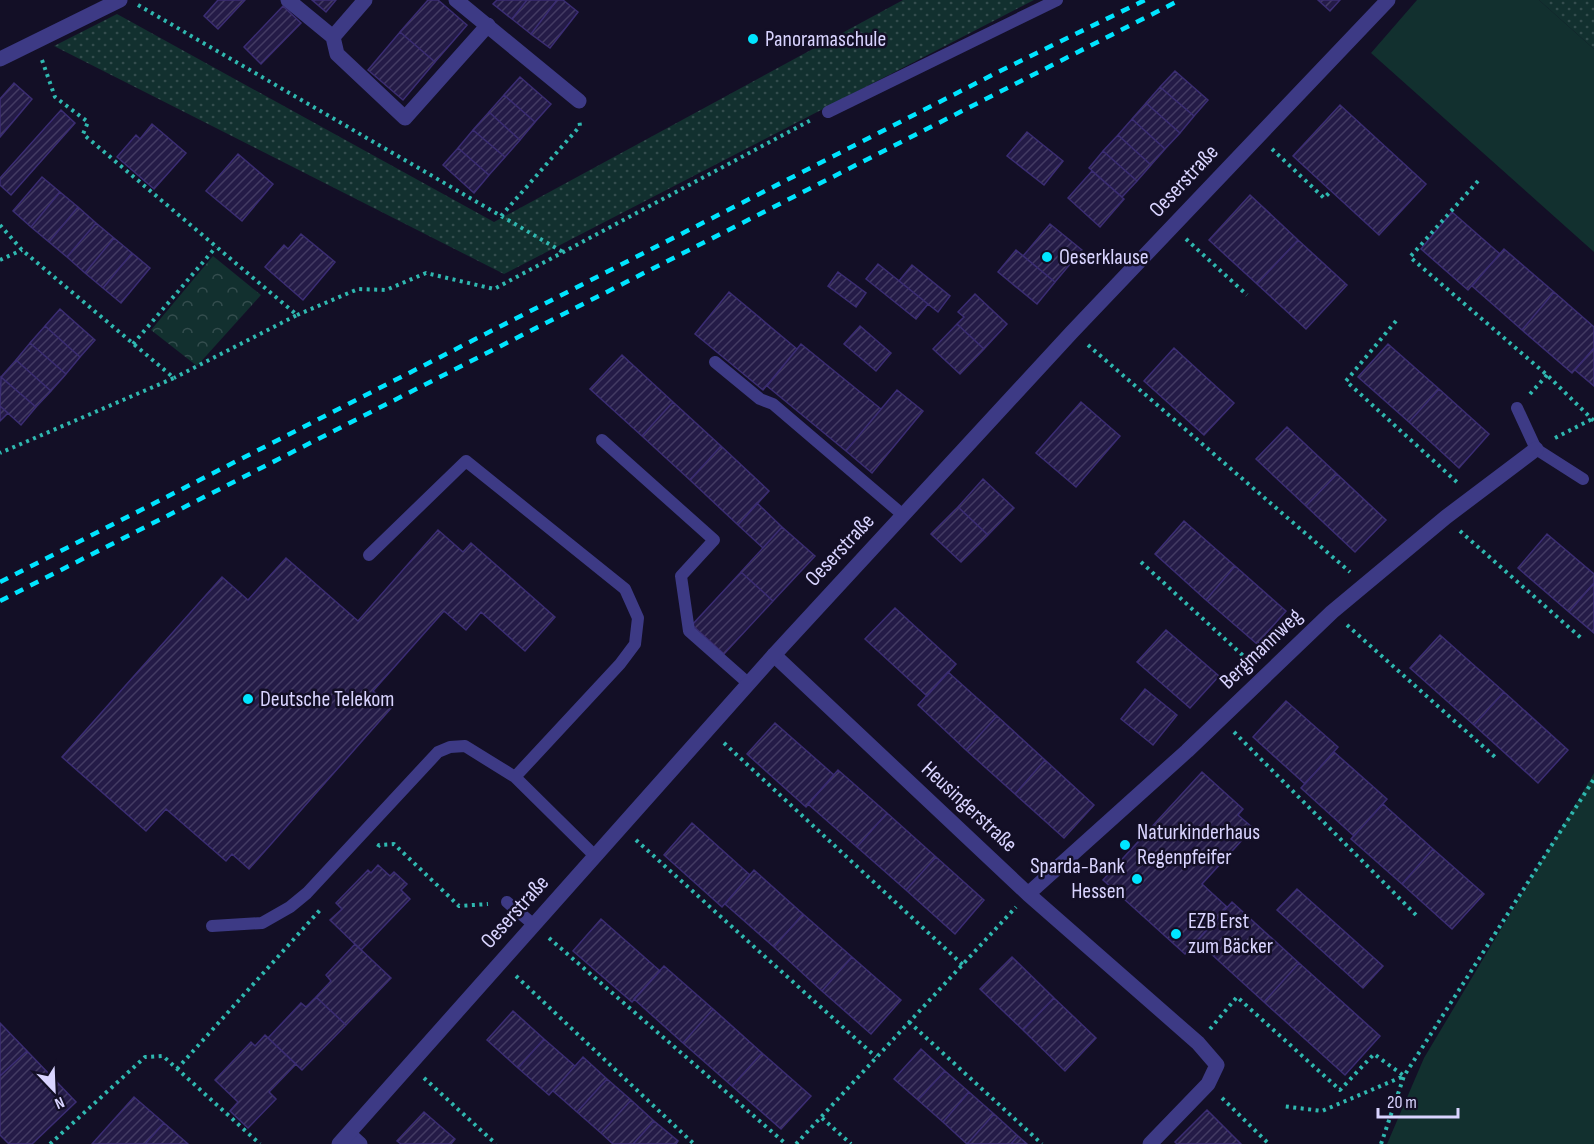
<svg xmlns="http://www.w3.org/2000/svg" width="1594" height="1144" font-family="'Sofia Sans Condensed',sans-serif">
<defs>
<pattern id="park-crowns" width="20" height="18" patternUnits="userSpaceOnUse" patternTransform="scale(1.5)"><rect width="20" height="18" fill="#12302f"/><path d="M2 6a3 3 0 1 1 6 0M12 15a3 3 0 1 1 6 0" fill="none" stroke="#344d4e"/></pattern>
<pattern id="garden-dots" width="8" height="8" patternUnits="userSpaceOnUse" patternTransform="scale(1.5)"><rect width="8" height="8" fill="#12302f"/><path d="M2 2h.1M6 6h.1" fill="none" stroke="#344d4e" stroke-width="1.8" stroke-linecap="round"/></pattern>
<pattern id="building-hatch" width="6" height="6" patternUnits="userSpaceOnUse" patternTransform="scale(1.5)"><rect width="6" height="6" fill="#241b47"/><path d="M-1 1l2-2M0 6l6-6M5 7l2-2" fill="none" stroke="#433b63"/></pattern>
</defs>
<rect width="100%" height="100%" fill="#130f26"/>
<!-- grass -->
<path fill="#12302f" d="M1417,0H1539L1594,49V252L1371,53Z
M1594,773V1144H1387L1424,1058Z"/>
<!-- park -->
<path fill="url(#park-crowns)" d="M213,256L261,295L197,366L151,330Z"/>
<!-- garden -->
<path fill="url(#garden-dots)" d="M903,0H1034L504,274L54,46L117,14L494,222Z
M1539,0H1594V49Z"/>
<!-- building -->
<path fill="url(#building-hatch)" stroke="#3b2d73" stroke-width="1.5" d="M218,0H245L218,29L204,16Z
M312,0H336L326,12Z
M428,0H438L467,25L435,62L400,32Z
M497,0H527L512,19L493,4Z
M527,0H557L531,34L512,19Z
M557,0H563L578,12L550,48L531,34Z
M1318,0H1340L1330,11Z
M283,6L301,23L261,64L244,47Z
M400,32L435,62L403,100L368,70Z
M1175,71L1208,100L1194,116L1160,87Z
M520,77L551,104L535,122L504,95Z
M14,83L32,99L0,137V99Z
M1160,87L1194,116L1180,133L1146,103Z
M504,95L535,122L520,140L489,112Z
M1146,103L1180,133L1165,149L1132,119Z
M1340,105L1426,184L1379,235L1293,156Z
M61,110L75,123L11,195L0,185V178Z
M489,112L520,140L505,157L473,130Z
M1132,119L1165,149L1151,165L1118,135Z
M152,124L186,153L154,189L117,157L136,135L140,139Z
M473,130L505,157L489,175L458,148Z
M1027,132L1063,161L1044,185L1007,156Z
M1118,135L1151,165L1137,181L1103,151Z
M458,148L489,175L474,193L443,165Z
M1103,151L1137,181L1122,197L1089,168Z
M238,154L273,184L242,221L206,191Z
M1092,171L1124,199L1100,227L1068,198Z
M42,177L60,192L31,227L13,211Z
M60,192L78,207L49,242L31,227Z
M1250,195L1298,240L1257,284L1209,240Z
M78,207L96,223L67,257L49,242Z
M1452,212L1500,254L1468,290L1421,249Z
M96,223L114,238L85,273L67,257Z
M1050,224L1082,250L1055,282L1023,256Z
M301,234L335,262L303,300L265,267L284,245L288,249Z
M114,238L132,253L103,288L85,273Z
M1298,240L1347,285L1306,329L1257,284Z
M1504,249L1554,292L1522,330L1472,286Z
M1016,250L1055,282L1037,304L998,272Z
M132,253L150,268L121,303L103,288Z
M878,264L928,304L916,319L866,279Z
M912,265L950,296L938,312L899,281Z
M838,272L866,293L856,307L828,286Z
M729,292L797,349L763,390L695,334Z
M1554,292L1594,327V348L1572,373L1522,330Z
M975,294L1007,324L984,349L957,324L964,317L958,312Z
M60,309L95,340L80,357L45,326Z
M957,324L984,349L960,374L933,349Z
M45,326L80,357L66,374L30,343Z
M860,326L891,353L876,371L844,344Z
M30,343L66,374L51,391L16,360Z
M801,344L881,409L846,451L767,386Z
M1388,344L1439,389L1409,422L1358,377Z
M1174,348L1234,403L1204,435L1144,381Z
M1594,348V386L1575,370Z
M622,355L673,402L642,436L590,389Z
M16,360L51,391L36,407L1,377Z
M1,377L36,407L21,425L0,406Z
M1439,389L1489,434L1459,468L1409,422Z
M897,390L923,411L872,473L846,451Z
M673,402L721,446L690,480L642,436Z
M1081,402L1120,436L1076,487L1036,453Z
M0,406L8,413L0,421Z
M1287,427L1337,474L1306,506L1256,459Z
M721,446L769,491L738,525L690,480Z
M1337,474L1386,520L1355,552L1306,506Z
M983,479L1014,508L988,535L958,507Z
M757,503L782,527L763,548L738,525Z
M958,507L988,535L961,562L931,534Z
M1184,521L1235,566L1206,600L1155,554Z
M782,527L815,556L773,601L741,572Z
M438,530L463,552L471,543L555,617L525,651L481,612L466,630L444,611L373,691L392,707L249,869L232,854L226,861L166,809L146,831L62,757L222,577L248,600L286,558L358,621Z
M1547,534L1594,574V583L1569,612L1518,568Z
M1235,566L1286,611L1257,644L1206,600Z
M741,572L773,601L724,654L692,625Z
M1594,583V633L1569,612Z
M895,608L956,664L927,696L865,639Z
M1166,630L1219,676L1190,708L1137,662Z
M1440,635L1504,692L1474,725L1410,668Z
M948,672L997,716L966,750L918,705Z
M1145,689L1177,715L1153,745L1121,719Z
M1504,692L1568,750L1538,783L1474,725Z
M1286,701L1338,747L1305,784L1253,737Z
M997,716L1045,760L1015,794L966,750Z
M775,723L834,775L806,807L747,754Z
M1334,752L1387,799L1354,836L1301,788Z
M1045,760L1094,805L1064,838L1015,794Z
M838,770L887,813L857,847L808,804Z
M1202,772L1243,809L1238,815L1253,828L1202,884L1227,907L1185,954L1103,880Z
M1383,804L1433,849L1402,884L1351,839Z
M887,813L936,857L906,890L857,847Z
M692,823L750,875L722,907L664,855Z
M1433,849L1484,894L1452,929L1402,884Z
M936,857L984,900L955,934L906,890Z
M378,865L390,876L394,872L407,884L401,890L410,899L361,950L330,920L342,909L336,903L368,870L371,873Z
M754,870L803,914L774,947L725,904Z
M1297,889L1383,966L1363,988L1277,910Z
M1232,902L1299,963L1264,1002L1197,941Z
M803,914L852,957L822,991L774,947Z
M601,919L660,971L632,1002L573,951Z
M355,944L391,978L346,1025L316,997L331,981L326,975Z
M852,957L901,1000L871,1034L822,991Z
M1012,957L1054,998L1023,1030L980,989Z
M1299,963L1380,1036L1345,1075L1264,1002Z
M664,966L713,1009L683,1043L634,999Z
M316,997L346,1025L302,1070L268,1038L301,1003L306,1007Z
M1054,998L1096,1038L1065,1071L1023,1030Z
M713,1009L762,1053L732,1086L683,1043Z
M513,1011L544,1039L518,1068L487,1040Z
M0,1023L27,1051L0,1076Z
M265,1035L296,1064L269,1092L276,1099L248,1128L230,1111L238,1102L215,1080L251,1042L255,1046Z
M544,1039L575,1066L549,1095L518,1068Z
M921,1049L945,1071L918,1100L894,1079Z
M27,1051L76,1102L32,1144H9L0,1135V1076Z
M762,1053L811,1096L781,1129L732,1086Z
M583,1057L607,1079L577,1112L553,1091Z
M945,1071L969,1092L943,1122L918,1100Z
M607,1079L631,1100L601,1133L577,1112Z
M969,1092L994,1114L967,1144L943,1122Z
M134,1097L164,1123L145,1144H92Z
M631,1100L654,1121L633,1144H613L601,1133Z
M1207,1110L1241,1144H1177L1175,1142Z
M424,1112L455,1139L451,1144H401L397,1141Z
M994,1114L1018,1136L1011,1144H967Z
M654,1121L678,1141L676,1144H633Z
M164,1123L188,1144H145Z
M1018,1136L1027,1144H1011Z"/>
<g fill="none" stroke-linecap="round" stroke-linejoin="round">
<!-- path -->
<path stroke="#2fb8b0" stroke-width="4" stroke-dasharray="3 4.5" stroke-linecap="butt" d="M138,5L563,252
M42,60L55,97L88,122L83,134L297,315L174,378
M1272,149L1324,198L1331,191
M1478,181L1410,257L1547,375L1594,421
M501,216L580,126L579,119
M0,225L22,250L174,378L0,453
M1186,239L1247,295
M0,260L22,250
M297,315L358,289L386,290L426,273L494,289L811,120
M1396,321L1346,381L1459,484
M133,344L216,247
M1088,345L1350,572
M1530,394L1547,375
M1555,438L1592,419
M1460,531L1581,638
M1141,562L1251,663
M1347,625L1496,758
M1234,732L1416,915
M724,743L963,965
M636,840L876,1057
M378,847L379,845L394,844L459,906L488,904
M549,938L786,1144
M516,976L694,1144
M909,1022L1042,1144
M1210,1029L1237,997L1340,1090L1374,1054L1404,1076L1322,1111L1282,1106
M177,1069L320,910
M424,1078L496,1144
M1222,1098L1269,1144
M822,1118L851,1144
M50,1144L145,1057L163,1056L260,1144
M796,1144L1016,907
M1381,1144L1404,1076L1594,779"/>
<!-- service -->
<path stroke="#3d3a85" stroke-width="12" d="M828,112L1057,0
M715,362L760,399L773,404L903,515
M1517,408L1536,449L1583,479
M602,440L714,540L681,576L689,631L749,684
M369,555L466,461L625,589L638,618L635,644L620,664L515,777L595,856
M507,902L534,925
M212,926L262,923L290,907L307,893L438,752L450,747L465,746L515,777"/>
<!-- minor -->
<path stroke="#3d3a85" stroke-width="15" d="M288,0L333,37L365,0
M456,0L579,101
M333,37L337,54L405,118L488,25
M0,59L120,0
M774,655L1028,894L1198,1043L1217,1065L1208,1084L1150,1144
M1028,894L1187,751L1332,612L1446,517L1536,449
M349,1134L360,1144"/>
<!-- tertiary -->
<path stroke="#3d3a85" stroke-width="15" d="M339,1144L774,655L1072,332L1388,0"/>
<!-- rail -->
<path stroke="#00e5ff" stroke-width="4.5" stroke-dasharray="9 8" stroke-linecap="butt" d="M0,582L998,72L1145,0
M0,601L1180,0"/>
</g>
<!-- markers -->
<g fill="#00e5ff" stroke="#130f26" stroke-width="2">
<circle cx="753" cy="39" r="6"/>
<circle cx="1047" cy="257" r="6"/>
<circle cx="248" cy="699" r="6"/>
<circle cx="1125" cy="845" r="6"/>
<circle cx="1137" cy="879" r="6"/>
<circle cx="1176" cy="934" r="6"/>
</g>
<g text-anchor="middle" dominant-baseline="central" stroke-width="5" stroke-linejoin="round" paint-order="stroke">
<!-- poi labels -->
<g font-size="22" fill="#d9d4ff" stroke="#130f26" text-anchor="start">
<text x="765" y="39">Panoramaschule</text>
<text x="1059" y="257">Oeserklause</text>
<text x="260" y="699">Deutsche Telekom</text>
<text x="1137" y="832">Naturkinderhaus<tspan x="1137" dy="25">Regenpfeifer</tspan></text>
<text x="1125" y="866" text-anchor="end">Sparda-Bank<tspan x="1125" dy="25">Hessen</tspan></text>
<text x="1188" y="921">EZB Erst<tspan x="1188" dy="25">zum Bäcker</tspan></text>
</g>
<!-- street labels -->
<g font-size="22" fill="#d9d4ff" stroke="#130f26">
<text transform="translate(1184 181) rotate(-47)">Oeserstraße</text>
<text transform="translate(840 550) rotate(-47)">Oeserstraße</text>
<text transform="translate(1261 649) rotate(-44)">Bergmannweg</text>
<text transform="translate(969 807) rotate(43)">Heusingerstraße</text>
<text transform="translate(515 912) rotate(-48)">Oeserstraße</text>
</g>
</g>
<!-- north arrow -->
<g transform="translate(54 1090) rotate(157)" stroke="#130f26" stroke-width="4.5" paint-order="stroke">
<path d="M0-4.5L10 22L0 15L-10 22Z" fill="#d9d4ff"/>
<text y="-9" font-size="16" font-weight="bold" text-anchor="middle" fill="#d9d4ff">N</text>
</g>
<!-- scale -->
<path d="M1378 1108v9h80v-9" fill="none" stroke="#d9d4ff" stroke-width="3"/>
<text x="1387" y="1108" font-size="18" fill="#d9d4ff" stroke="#130f26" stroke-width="4.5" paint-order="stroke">20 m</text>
</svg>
